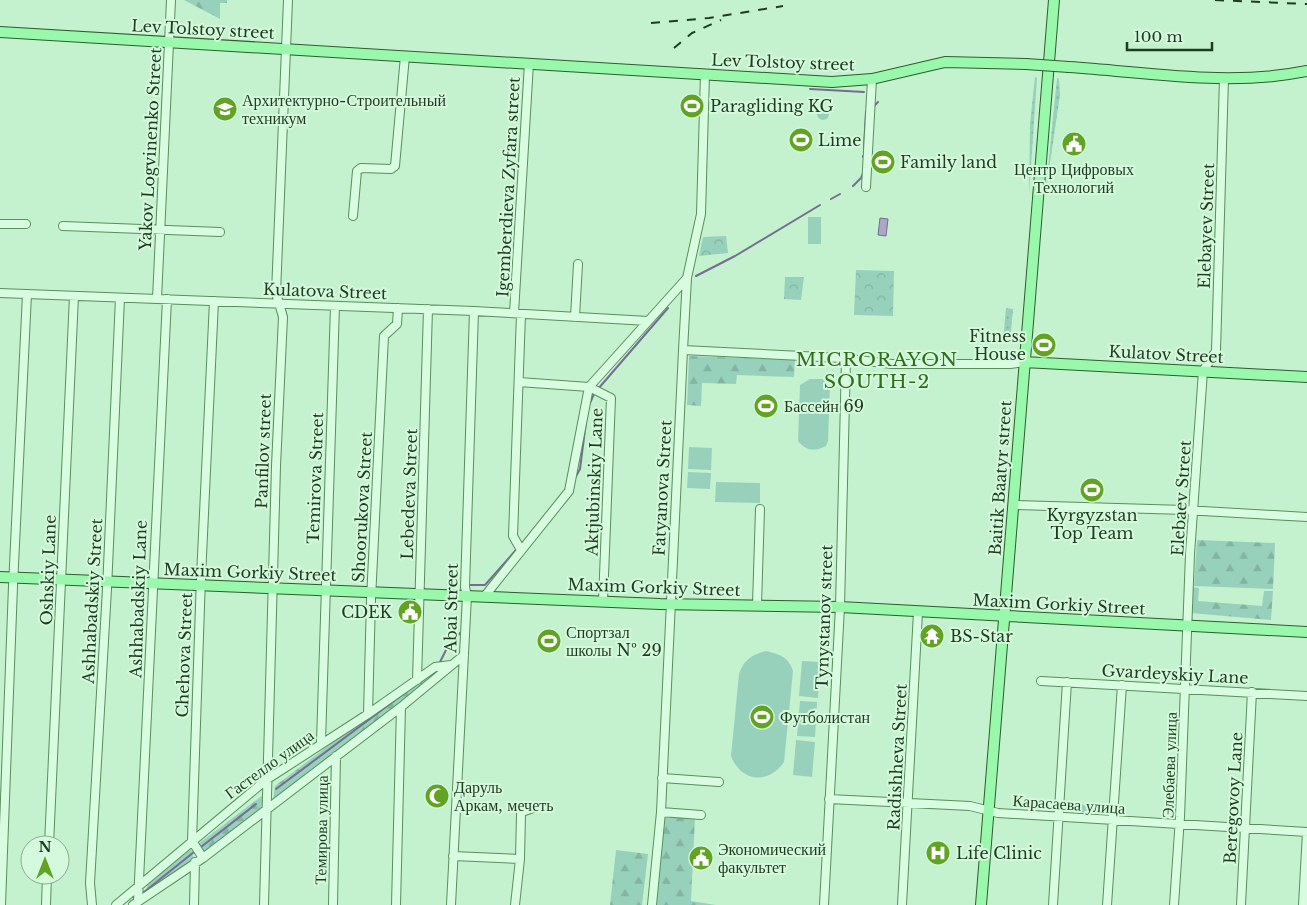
<svg xmlns="http://www.w3.org/2000/svg" width="1307" height="905" font-family="'Libre Baskerville',serif">
<defs>
<pattern id="grass-dots" width="8" height="8" patternUnits="userSpaceOnUse" patternTransform="scale(1.25)"><rect width="8" height="8" fill="#97d1bc"/><path d="M2 2h.1M6 6h.1" fill="none" stroke="#82b4a1" stroke-width="1.8" stroke-linecap="round"/></pattern>
<pattern id="forest-firs" width="22" height="20" patternUnits="userSpaceOnUse" patternTransform="scale(1.25)"><rect width="22" height="20" fill="#97d1bc"/><path d="M5 1l3.5 6h-7zM16 11l3.5 6h-7z" fill="#82b4a1"/></pattern>
<pattern id="park-crowns" width="20" height="18" patternUnits="userSpaceOnUse" patternTransform="scale(1.25)"><rect width="20" height="18" fill="#97d1bc"/><path d="M2 6a3 3 0 1 1 6 0M12 15a3 3 0 1 1 6 0" fill="none" stroke="#82b4a1"/></pattern>
</defs>
<rect width="100%" height="100%" fill="#c4f2ce"/>
<!-- grass -->
<path fill="url(#grass-dots)" d="M1035,77L1037,78L1029,196L1030,124Z
M1057,78L1059,79L1060,95L1045,197Z
M1006,308L1013,309L1010,342L1003,341Z
M1077,803L1091,807V813L1076,812Z"/>
<!-- forest -->
<path fill="url(#forest-firs)" d="M184,0H227V3H220V19Z
M689,356L795,360L794,377L737,375L736,384L702,383L701,406L687,405Z
M1197,540L1275,543L1273,589L1194,586Z
M1191,587L1199,588L1198,601L1262,606L1264,591H1273L1271,620L1191,613Z
M439,662L445,670L273,800L275,786Z
M263,795L261,809L203,853L198,844Z
M656,817L695,818L691,901L716,905H652Z
M191,849L194,860L147,895V883Z
M616,850L648,854L642,905H610Z"/>
<!-- park -->
<path fill="url(#park-crowns)" d="M817 114a6 6 0 1 1 12 0a6 6 0 1 1-12 0Z
M726,236L728,253L699,256L703,237Z
M856,270L894,271L893,316L854,315Z
M785,277H804L801,300L784,299Z"/>
<!-- pitch -->
<path fill="#97d1bc" d="M808,217H821V244H808Z
M810,379H822L830,386L828,441L826,446C815,452 806,451 798,441L800,385Z
M689,447L712,448L711,470L688,469Z
M688,472L711,473L710,489L687,488Z
M716,482L760,483V503L715,502Z
M766,651C779,654 789,657 793,671L784,762C768,785 741,782 731,756L739,674C744,660 751,655 766,651Z
M802,661L821,662L818,698L799,696Z
M800,701L817,702L815,737L797,736Z
M796,740L815,742L812,777L793,775Z"/>
<!-- water -->
<path fill="#ada6c5" stroke="#776c94" d="M880,218L888,219L886,236L878,235Z"/>
<g fill="none" stroke-linecap="round" stroke-linejoin="round">
<!-- stream -->
<path stroke="#776c94" stroke-width="2" d="M810,89L864,92
M874,106L878,102
M864,147L866,112
M863,156V157
M853,186L861,178L863,173
M831,199L840,194
M696,276L735,256L820,205
M598,389L668,308
M590,403L594,394
M575,478L580,469L586,422
M521,545L548,512
M468,585H485L516,550
M440,662L447,648L460,633
M276,789L414,686
M201,847L256,804
M144,892L194,852"/>
<defs>
<path id="minor" d="M866,187L872,79
M353,216L357,171L361,168L391,169L395,166L405,56
M0,224H26
M63,226L220,232
M0,293L474,311L648,321
M157,299L171,0
M514,313L529,63
M575,317L578,264
M683,350L841,358L892,364H1010L1024,362
M519,382L589,387L611,398L603,601
M1013,505L1185,510L1307,517
M521,550L513,536L521,314
M484,597L569,491L589,387L687,278
M757,605L760,509
M417,680L428,309
M1041,681L1307,696
M368,714L371,599L384,336L397,324L398,308
M321,742L335,306
M662,778L719,782
M829,799L970,806L998,813L1307,832
M661,812L701,815
M49,845L74,296
M453,856L520,859L515,905
M203,858L192,841L201,577L214,301
M520,859L521,814L522,812L533,808
M138,901L167,299
M1,905L13,586L27,294
M46,905L47,875
M92,905L90,883L107,589L120,298
M116,905L266,780L368,714L435,667L451,665
M133,905L203,858L401,707L464,655
M194,905L195,862
M264,905L276,466L283,317L276,293L288,0
M333,905L336,756
M396,905L401,707
M451,905L467,596L465,587L474,311
M652,905L661,812L683,350L687,278L701,214L705,74
M824,905L840,607L846,359
M902,905L918,612
M1053,905L1067,682
M1107,905L1122,685
M1174,905L1180,817L1190,554L1203,371L1216,351L1224,78
M1241,905L1252,692
M1303,905L1307,832"/>
<path id="major" d="M0,32L832,82L872,79L945,62L1026,64
M1069,67C1147,72 1229,87 1307,71
M1024,362L1307,377
M0,577L660,604L840,607L1307,632
M981,905L1054,0"/>
</defs>
<!-- minor casing -->
<use href="#minor" stroke="#588f5b" stroke-width="10"/>
<!-- major casing -->
<use href="#major" stroke="#2e5c2d" stroke-width="12"/>
<!-- minor -->
<use href="#minor" stroke="#d8fce0" stroke-width="8"/>
<!-- major -->
<use href="#major" stroke="#99f8ac" stroke-width="10"/>
<!-- rail -->
<path stroke="#1e3d1e" stroke-width="2" stroke-dasharray="9 9" stroke-linecap="butt" d="M1215,0L1307,4
M651,23L709,18L783,6
M674,48L692,33L721,20"/>
<defs>
<path id="major-bridge" d="M1026,64L1069,67"/>
</defs>
<!-- major-bridge casing -->
<use href="#major-bridge" stroke="#2e5c2d" stroke-width="12" stroke-linecap="butt"/>
<!-- major-bridge -->
<use href="#major-bridge" stroke="#99f8ac" stroke-width="10"/>
</g>
<!-- icons -->
<defs>
<symbol id="stadium-disc" viewBox="-11 -11 22 22"><circle r="9.5" fill="#62a323" stroke="#d5f9dd"/><path d="M0-5a6.5 5 0 1 0 0 10a6.5 5 0 1 0 0-10ZM-3.5-1.8h7v3.6h-7Z" fill="#fff"/></symbol>
<symbol id="university-disc" viewBox="-11 -11 22 22"><circle r="9.5" fill="#62a323" stroke="#d5f9dd"/><path d="M0-5L7-2L0 1L-7-2ZM-4 1L0 2.5L4 1V4Q0 6-4 4Z" fill="#fff"/></symbol>
<symbol id="civic-disc" viewBox="-11 -11 22 22"><circle r="9.5" fill="#62a323" stroke="#d5f9dd"/><path d="M-.6-6.5H3V-4.5H.6V-3L4-1V1h2V6H-6V1h2V-1L-.6-3ZM-1.2 2.5V6h2.4V2.5Z" fill="#fff"/></symbol>
<symbol id="temple-disc" viewBox="-11 -11 22 22"><circle r="9.5" fill="#62a323" stroke="#d5f9dd"/><path d="M0-6L5-2H3V0L6.5 2.5H4V6H1.5V3h-3V6H-4V2.5H-6.5L-3 0V-2H-5Z" fill="#fff"/></symbol>
<symbol id="mosque-disc" viewBox="-11 -11 22 22"><circle r="9.5" fill="#62a323" stroke="#d5f9dd"/><path d="M3.5-4.9A6 6 0 1 0 3.5 4.9A5 5 0 1 1 3.5-4.9Z" fill="#fff"/></symbol>
<symbol id="hospital-disc" viewBox="-11 -11 22 22"><circle r="9.5" fill="#62a323" stroke="#d5f9dd"/><path d="M-5-5h3v3.5h4V-5h3V5h-3V1.5h-4V5h-3Z" fill="#fff"/></symbol>
</defs>
<g fill-rule="evenodd">
<use href="#stadium-disc" x="678" y="92" width="28" height="28"/>
<use href="#university-disc" x="211" y="95" width="28" height="28"/>
<use href="#stadium-disc" x="787" y="126" width="28" height="28"/>
<use href="#civic-disc" x="1060" y="130" width="28" height="28"/>
<use href="#stadium-disc" x="869" y="148" width="28" height="28"/>
<use href="#stadium-disc" x="1030" y="331" width="28" height="28"/>
<use href="#stadium-disc" x="752" y="392" width="28" height="28"/>
<use href="#stadium-disc" x="1078" y="476" width="28" height="28"/>
<use href="#civic-disc" x="396" y="598" width="28" height="28"/>
<use href="#temple-disc" x="918" y="622" width="28" height="28"/>
<use href="#stadium-disc" x="535" y="627" width="28" height="28"/>
<use href="#stadium-disc" x="748" y="703" width="28" height="28"/>
<use href="#mosque-disc" x="423" y="782" width="28" height="28"/>
<use href="#hospital-disc" x="924" y="839" width="28" height="28"/>
<use href="#civic-disc" x="687" y="844" width="28" height="28"/>
</g>
<g text-anchor="middle" dominant-baseline="central" stroke-width="4" stroke-linejoin="round" paint-order="stroke">
<!-- street labels -->
<g font-size="16" fill="#1e3d1e" stroke="#d5f9dd">
<text transform="translate(203 29) rotate(3)">Lev Tolstoy street</text>
<text transform="translate(783 62) rotate(2)">Lev Tolstoy street</text>
<text transform="translate(150 149) rotate(-87)">Yakov Logvinenko Street</text>
<text transform="translate(508 187) rotate(-87)">Igemberdieva Zyfara street</text>
<text transform="translate(1206 226) rotate(-88)">Elebayev Street</text>
<text transform="translate(325 291) rotate(2)">Kulatova Street</text>
<text transform="translate(1166 354) rotate(3)">Kulatov Street</text>
<text transform="translate(263 451) rotate(-88)">Panfilov street</text>
<text transform="translate(315 478) rotate(-88)">Temirova Street</text>
<text transform="translate(1000 478) rotate(-86)">Baitik Baatyr street</text>
<text transform="translate(594 482) rotate(-88)">Aktjubinskiy Lane</text>
<text transform="translate(662 488) rotate(-87)">Fatyanova Street</text>
<text transform="translate(409 494) rotate(-88)">Lebedeva Street</text>
<text transform="translate(1181 498) rotate(-86)">Elebaev Street</text>
<text transform="translate(362 507) rotate(-87)">Shoorukova Street</text>
<text transform="translate(48 570) rotate(-88)">Oshskiy Lane</text>
<text transform="translate(250 572) rotate(2)">Maxim Gorkiy Street</text>
<text transform="translate(654 587) rotate(2)">Maxim Gorkiy Street</text>
<text transform="translate(138 599) rotate(-88)">Ashhabadskiy Lane</text>
<text transform="translate(92 601) rotate(-87)">Ashhabadskiy Street</text>
<text transform="translate(1059 604) rotate(3)">Maxim Gorkiy Street</text>
<text transform="translate(451 608) rotate(-89)">Abai Street</text>
<text transform="translate(824 617) rotate(-88)">Tynystanov street</text>
<text transform="translate(184 655) rotate(-88)">Chehova Street</text>
<text transform="translate(1175 674) rotate(3)">Gvardeyskiy Lane</text>
<text transform="translate(897 757) rotate(-87)">Radishheva Street</text>
<text transform="translate(269 764) rotate(-36)">Гастелло улица</text>
<text transform="translate(1169 765) rotate(-88)">Элебаева улица</text>
<text transform="translate(1233 798) rotate(-87)">Beregovoy Lane</text>
<text transform="translate(1069 804) rotate(4)">Карасаева улица</text>
<text transform="translate(321 830) rotate(-89)">Темирова улица</text>
</g>
<!-- poi labels -->
<g font-size="16" fill="#1e3d1e" stroke="#d5f9dd" text-anchor="start">
<text x="242" y="100">Архитектурно-Строительный<tspan x="242" dy="18">техникум</tspan></text>
<text x="710" y="106">Paragliding KG</text>
<text x="818" y="140">Lime</text>
<text x="900" y="162">Family land</text>
<text x="1074" y="169" text-anchor="middle">Центр Цифровых<tspan x="1074" dy="18">Технологий</tspan></text>
<text x="1026" y="336" text-anchor="end">Fitness<tspan x="1026" dy="18">House</tspan></text>
<text x="784" y="406">Бассейн 69</text>
<text x="1092" y="515" text-anchor="middle">Kyrgyzstan<tspan x="1092" dy="18">Top Team</tspan></text>
<text x="392" y="612" text-anchor="end">CDEK</text>
<text x="566" y="632">Спортзал<tspan x="566" dy="18">школы № 29</tspan></text>
<text x="950" y="636">BS-Star</text>
<text x="780" y="717">Футболистан</text>
<text x="454" y="787">Даруль<tspan x="454" dy="18">Аркам, мечеть</tspan></text>
<text x="718" y="849">Экономический<tspan x="718" dy="18">факультет</tspan></text>
<text x="956" y="853">Life Clinic</text>
</g>
<!-- quarter labels -->
<g font-size="19" letter-spacing="1" fill="#316e19" stroke="#d5f9dd">
<text x="877" y="359">MICRORAYON<tspan x="877" dy="22">SOUTH-2</tspan></text>
</g>
</g>
<!-- north arrow -->
<g transform="translate(45 860)"><circle r="24" fill="#d5f9dd" stroke="#8cae91"/>
<path d="M0-4L9 19L0 12L-9 19Z" fill="#62a323"/>
<text y="-8" font-size="14" font-weight="bold" text-anchor="middle" fill="#1e3d1e">N</text>
</g>
<!-- scale -->
<path d="M1127 42v8h85v-8" fill="none" stroke="#1e3d1e" stroke-width="2.5"/>
<text x="1134" y="42" font-size="15" fill="#1e3d1e" stroke="#d5f9dd" stroke-width="4" paint-order="stroke">100 m</text>
</svg>
